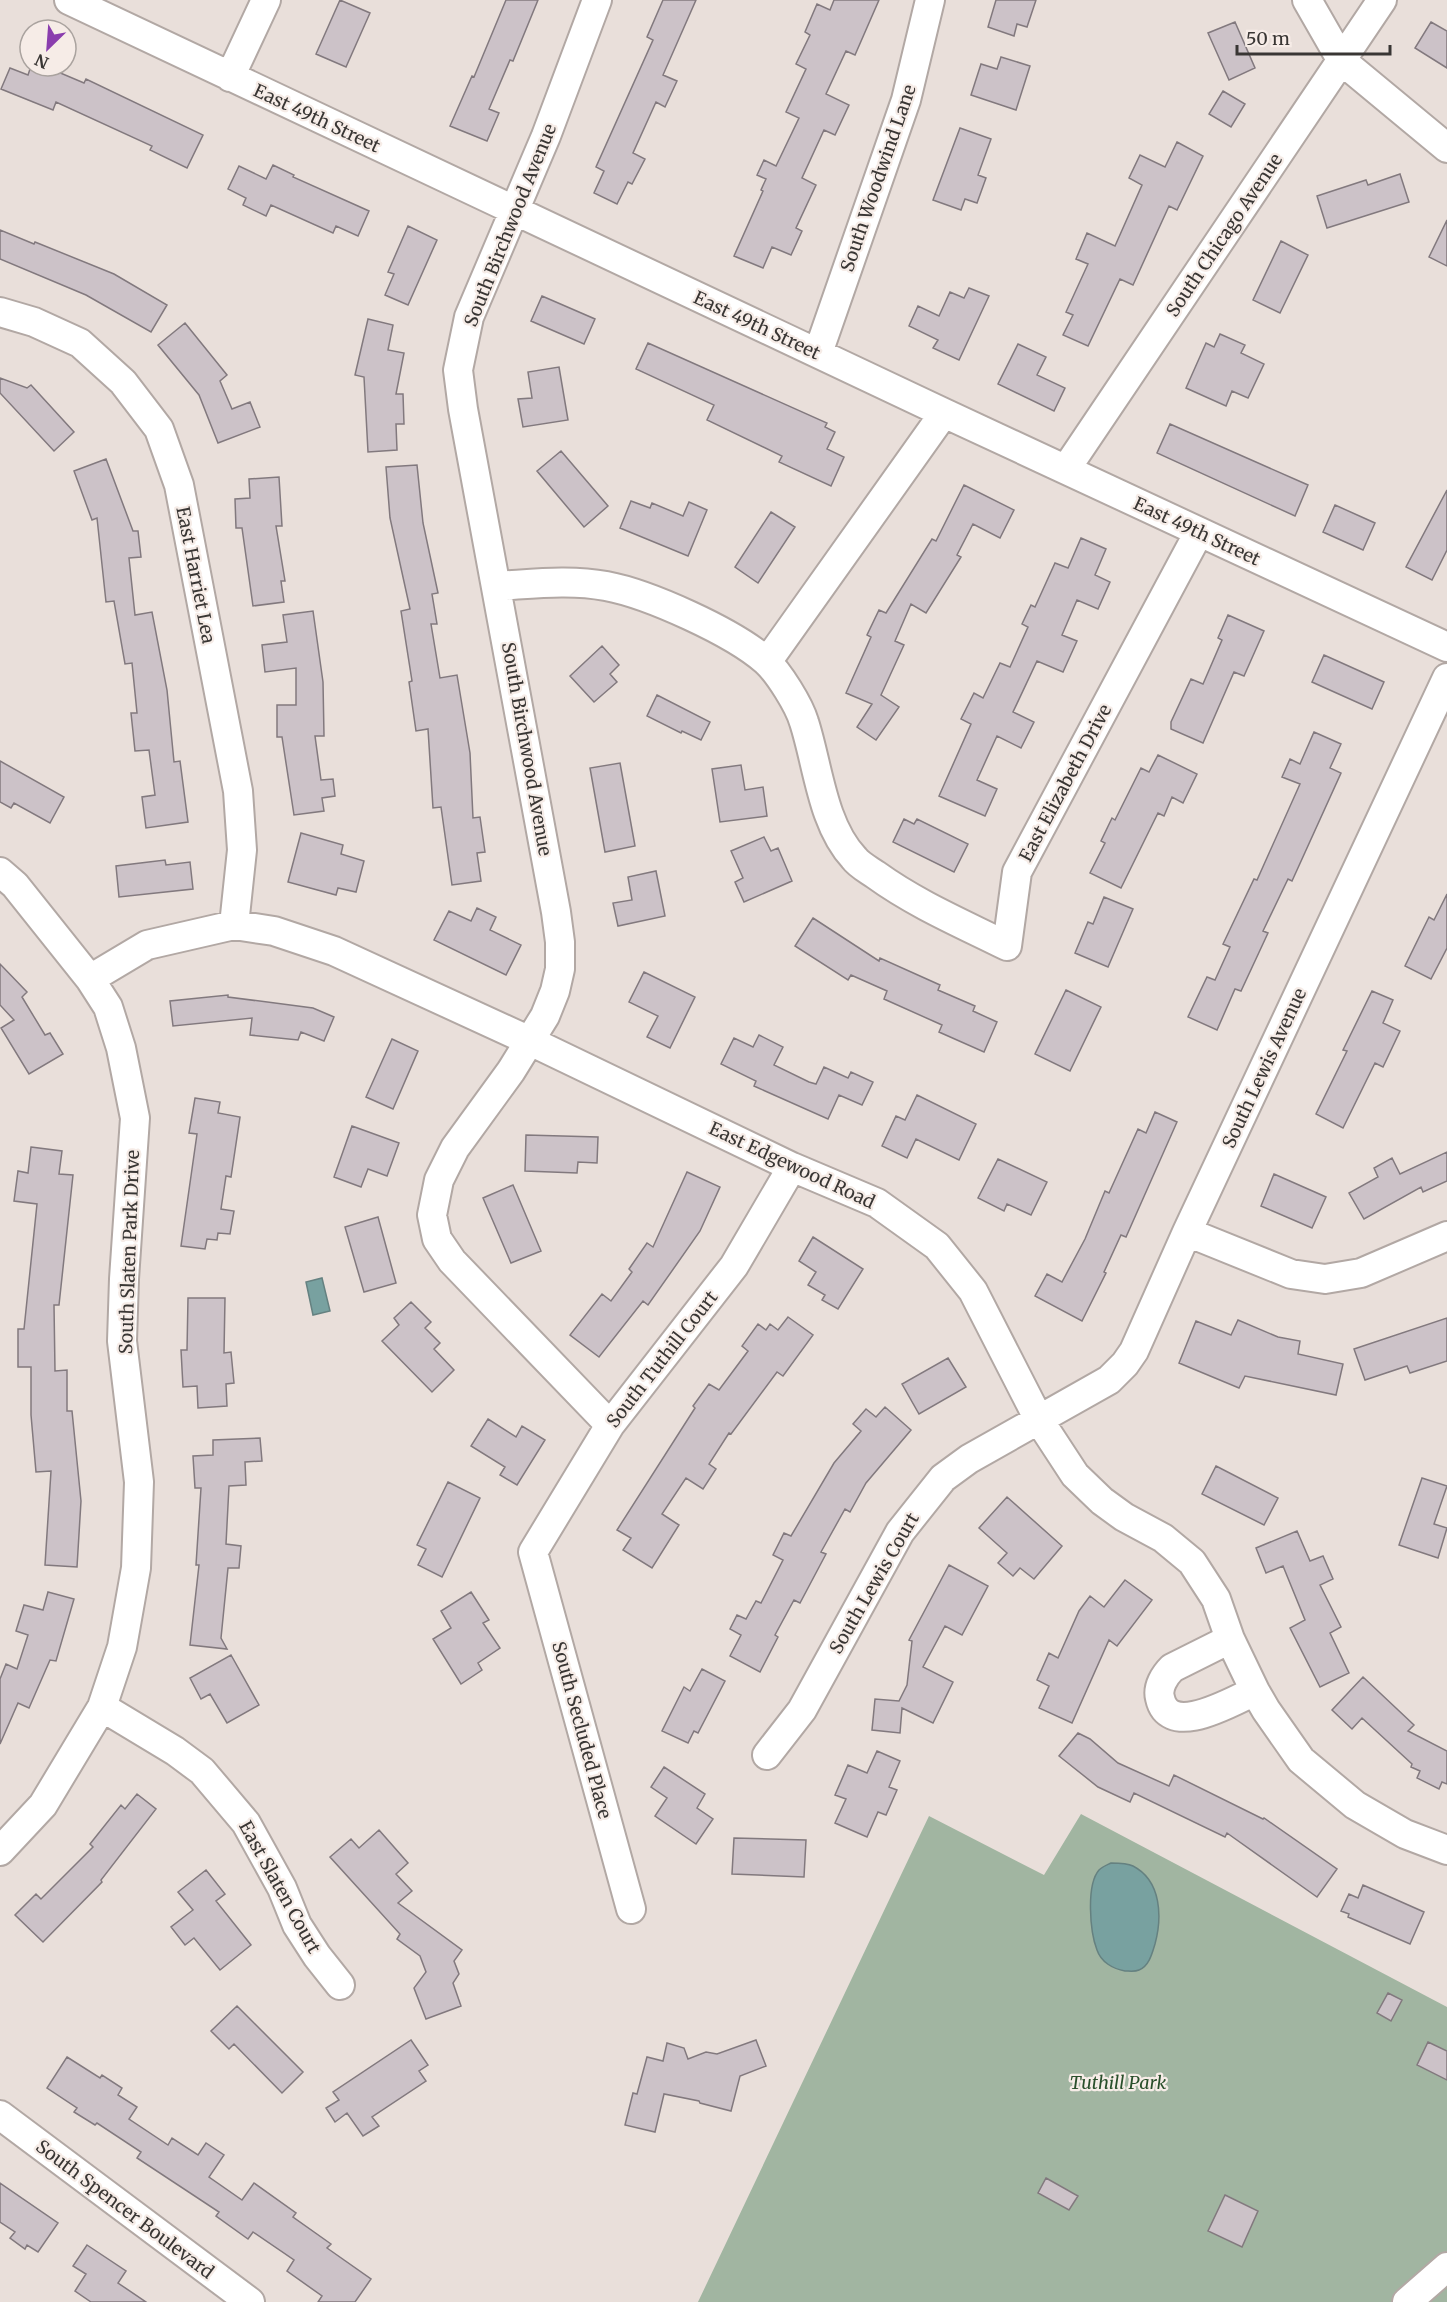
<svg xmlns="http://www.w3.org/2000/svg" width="1447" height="2302" font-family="Merriweather,serif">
<rect width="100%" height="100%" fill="#e9dfda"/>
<!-- green -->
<path fill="#a1b5a1" d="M1081,1814L1447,2007V2302H698L929,1816L1044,1875Z"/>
<!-- water -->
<path fill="#78a1a0" stroke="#658180" stroke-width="1.5" d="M322,1278L330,1311L313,1315L306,1282Z
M1111,1863C1118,1863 1127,1863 1133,1866C1162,1881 1162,1918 1155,1944C1152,1954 1149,1966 1139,1970C1135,1972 1129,1971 1125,1971C1113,1969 1101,1962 1097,1950C1090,1932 1086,1885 1099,1870C1102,1867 1107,1865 1111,1863Z"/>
<!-- building -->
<path fill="#ccc2c8" stroke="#82797e" stroke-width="1.5" d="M340,0L370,13L346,67L316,54Z
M506,0H538L513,61L510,60L489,109L499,113L487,141L450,126L472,76L474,77Z
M663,0H696L663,75L677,81L665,107L656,102L633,153L645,159L632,184L628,182L617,204L594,193L604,171L596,167L653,40L647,37Z
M834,0H879L855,55L846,51L826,94L849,105L835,135L824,130L802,178L816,185L796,228L802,231L791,255L772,247L763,268L734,256L763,191L761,190L766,179L757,175L764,160L776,166L799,118L786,112L806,69L796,64L810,35L805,32L817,4L830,10Z
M996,0H1036L1027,27L1017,24L1014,36L988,27Z
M1235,22L1255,68L1229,80L1208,33Z
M1431,22L1447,31V68L1415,48Z
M1001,57L1030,66L1016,110L971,95L981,64L997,69Z
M31,66H44L84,83L86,79L203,135L187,168L150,150L152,146L56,102L53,110L1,89L10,68L28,75Z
M1223,91L1245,104L1231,127L1209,114Z
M960,128L991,139L978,175L986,178L977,203L965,199L961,210L933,200Z
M1177,142L1203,156L1177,210L1169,206L1133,285L1120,279L1088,346L1063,335L1073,315L1066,312L1088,264L1076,259L1087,233L1115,246L1142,185L1129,178L1140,155L1165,167Z
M273,165L294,175L293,177L369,211L358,236L336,226L333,233L271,205L266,216L243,205L246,198L228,189L239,166L266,179Z
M1400,174L1409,202L1327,228L1317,196L1366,180L1368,185Z
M1447,220V266L1429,257Z
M408,226L437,240L408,305L385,295L394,274L388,272Z
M0,230L34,244L35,242L114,274L167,305L151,332L86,295L0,259Z
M1281,241L1308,255L1280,313L1253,300Z
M969,288L989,296L959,360L933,348L938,340L909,326L918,306L939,316L950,292L964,298Z
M542,296L595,319L584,344L531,321Z
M368,319L393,325L388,350L404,353L396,394H403L404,424H396L397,450L368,452L364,377L355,375Z
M185,323L227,375L220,381L232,409L250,402L260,427L218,443L199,395L158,345Z
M1220,334L1245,345L1241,353L1264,364L1248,398L1232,391L1226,406L1186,388L1206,343L1214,347Z
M648,343L827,423L825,427L835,432L827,449L844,457L831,486L779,462L782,456L707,420L714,405L636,369Z
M1018,344L1046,357L1037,375L1065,388L1054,411L998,384Z
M559,367L568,420L523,427L518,399L532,398L528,372Z
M0,378L27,388L31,385L74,432L54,451L0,393Z
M1170,424L1308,485L1295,516L1157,453Z
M561,451L608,506L584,527L537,471Z
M106,459L133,531H138L141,557L129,558L135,615L152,612L167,690L174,762L180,761L188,822L146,828L142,797L155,795L149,750L135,751L131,713H137L132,663L125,664L114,601L106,602L97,518L92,520L74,471Z
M417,465L423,523L438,593L432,594L437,624H431L440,678L457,675L470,753L473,818L480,817L485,852L477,853L481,881L452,885L441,807L433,808L428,729L416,731L409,682L412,681L401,611L410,609L390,518L386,467Z
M279,477L282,526H276L285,581H281L284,602L253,606L242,528H236L235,499L250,498L249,479Z
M964,485L1014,510L1000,538L973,524L957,555L961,557L926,613L911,604L895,641L904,645L881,695L899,707L876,740L857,727L872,704L846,693L871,637L867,635L879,610L886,613L932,539L936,541Z
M1447,490V550L1432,580L1406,567Z
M631,501L650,508L652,503L683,516L689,502L707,510L688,556L620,528Z
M1335,505L1375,523L1363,550L1323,532Z
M771,512L795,527L758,583L735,567Z
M1081,538L1106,549L1095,575L1110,582L1098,609L1077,600L1062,635L1077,641L1063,672L1037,661L1013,712L1034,722L1021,748L997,736L977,780L997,789L985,816L939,796L971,724L961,719L974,693L983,698L1000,663L1010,667L1028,627L1022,624L1031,605L1035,607L1055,563L1068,568Z
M313,611L323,682L324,736H315L321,780L333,779L335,796L322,798L324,811L294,815L282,737H277V705H296V668L265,672L262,645L287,642L283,615Z
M1228,615L1264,631L1244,676L1234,672L1203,743L1171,729V722L1191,679L1203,684L1222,640L1218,638Z
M602,646L619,665L610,674L617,682L594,702L570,676Z
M1324,655L1384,682L1372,709L1312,682Z
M657,695L710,722L701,740L682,731L681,733L647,716Z
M1314,732L1341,744L1330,768L1341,773L1292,881L1288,879L1263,931L1268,933L1241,991L1235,989L1217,1030L1188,1017L1207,977L1215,980L1230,947L1223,944L1254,879L1257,880L1300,784L1282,777L1290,759L1300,764Z
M1158,755L1197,774L1183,803L1172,797L1164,816L1158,813L1121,888L1090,873L1105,843L1101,841L1112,818L1115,820L1141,768L1149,772Z
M0,761L64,797L50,823L14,803L11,808L0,802Z
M620,763L635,846L605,852L590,768Z
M741,765L745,790L763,787L767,816L720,822L712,769Z
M904,819L914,824L917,819L968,844L954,872L893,842Z
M301,833L343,845L341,854L364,861L356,892L338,888L336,895L288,882Z
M764,837L771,851L778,848L792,881L744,902L735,882L743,878L731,851Z
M165,860L166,865L190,862L193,889L119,897L116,866Z
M656,871L665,916L618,926L613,903L632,900L628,877Z
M1447,894V948L1431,979L1405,966L1429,917L1434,920Z
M1104,897L1133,909L1108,967L1075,953L1088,922L1093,924Z
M477,908L496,917L490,930L521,945L506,975L434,940L449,911L471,921Z
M813,918L879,961L880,958L940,985L938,990L975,1006L973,1011L997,1022L984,1052L939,1032L942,1025L884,999L887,991L851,975L848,980L795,946Z
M0,964L27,992L22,997L45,1035L50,1033L63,1054L29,1074L1,1028L14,1020L0,1005Z
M644,972L695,997L670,1048L647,1037L658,1016L629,1002Z
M1066,990L1101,1007L1070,1071L1035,1054Z
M1372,991L1393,1000L1383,1023L1400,1031L1383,1067L1375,1063L1343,1128L1316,1114L1347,1051L1343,1050Z
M228,995V997L313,1008L334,1017L324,1041L301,1032L298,1040L250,1035L252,1018L173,1026L170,1001Z
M759,1035L783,1047L774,1065L809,1082L816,1084L824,1067L848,1078L851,1072L873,1082L862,1105L839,1095L828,1119L754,1086L756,1081L721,1064L734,1038L753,1047Z
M392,1039L418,1051L393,1109L366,1097Z
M917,1095L976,1124L959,1160L916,1139L907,1158L882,1146L896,1116L905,1120Z
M195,1098L220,1102L218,1113L240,1117L231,1177L226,1176L221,1209L234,1211L230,1234L218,1233L217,1240L207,1239L205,1249L181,1246L197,1134L189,1133Z
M1155,1112L1177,1122L1126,1237L1121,1235L1104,1272L1106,1273L1082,1321L1035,1296L1047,1274L1062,1282L1085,1239L1105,1191L1109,1193L1138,1129L1146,1133Z
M352,1126L399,1143L387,1176L368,1169L361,1187L334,1177Z
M526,1135L598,1137L597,1163L578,1162L577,1173L525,1171Z
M31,1147L62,1151L59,1174L73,1175L59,1305H54L55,1371L67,1370V1411H72L81,1501L77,1567L45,1565L51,1471L36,1472L31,1415V1367H18V1329H24L37,1204L14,1201L18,1171L28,1173Z
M1447,1152V1181L1423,1192L1421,1187L1364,1219L1349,1193L1378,1177L1374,1168L1392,1158L1400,1174Z
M998,1159L1047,1182L1031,1215L1007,1204L1004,1211L978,1198Z
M687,1172L720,1187L700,1231L648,1305L643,1301L599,1357L570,1335L602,1294L611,1301L632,1272L629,1269L647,1243L653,1247Z
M1274,1174L1326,1197L1312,1228L1261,1206Z
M513,1185L541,1251L511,1263L483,1198Z
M378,1217L396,1283L364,1292L345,1227Z
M813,1237L863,1269L838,1309L822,1300L825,1295L808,1285L816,1272L799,1261Z
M188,1298H225L224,1353L231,1352L234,1383L226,1384L227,1406L198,1408L197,1386L183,1387L181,1350H187Z
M411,1302L431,1322L425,1328L440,1343L434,1349L454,1370L432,1392L382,1341L399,1325L394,1318Z
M788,1317L813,1335L783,1376L777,1372L731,1434L729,1433L709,1464L716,1469L703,1489L686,1478L662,1514L679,1525L652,1568L623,1550L631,1538L617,1530L695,1408L693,1406L709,1384L719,1390L748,1351L742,1346L758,1324L766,1330L770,1324L778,1330Z
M1447,1318V1361L1410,1373L1407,1366L1365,1380L1354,1349Z
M1238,1320L1278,1337L1300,1341L1298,1354L1343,1364L1336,1395L1245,1376L1239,1388L1179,1363L1196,1321L1231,1335Z
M948,1358L966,1387L919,1414L902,1384Z
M885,1407L911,1430L866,1483L850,1512L845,1509L821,1552L826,1554L800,1603L794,1600L775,1635L778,1637L760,1672L730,1656L741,1635L730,1629L737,1615L746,1619L756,1601L761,1603L783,1560L773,1555L784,1533L791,1536L834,1463L861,1431L853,1424L866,1409L876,1417Z
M488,1419L516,1437L522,1426L545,1440L517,1485L500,1475L505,1467L471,1446Z
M260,1438L262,1461L245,1462L246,1485L229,1486L226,1544L241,1546L239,1568H228L221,1638L227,1649L190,1645L199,1565H196L201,1488H195L193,1456L213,1455V1440Z
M1216,1466L1278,1498L1264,1525L1202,1494Z
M1422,1478L1447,1486L1434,1524L1447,1528L1438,1558L1399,1545Z
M448,1482L480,1498L442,1577L418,1565L426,1549L417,1545Z
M1007,1497L1062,1546L1034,1579L1020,1568L1013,1576L998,1563L1007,1553L979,1528Z
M1297,1531L1310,1561L1323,1556L1333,1579L1320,1585L1341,1627L1330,1633L1349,1673L1320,1687L1290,1628L1305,1620L1283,1566L1266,1573L1256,1548Z
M949,1565L988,1586L962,1635L945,1626L923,1667L953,1682L933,1723L902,1708L900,1733L872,1730L875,1699L899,1701L907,1685L912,1641L909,1640Z
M1125,1580L1152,1600L1117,1646L1109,1640L1072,1723L1039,1708L1049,1686L1037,1680L1049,1653L1058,1658L1079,1611L1090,1596L1104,1607Z
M48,1592L74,1599L56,1661L50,1660L29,1708L18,1703L0,1744V1679L6,1664L17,1669L28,1635L16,1631L24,1605L43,1610Z
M471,1592L489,1620L483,1623L500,1648L478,1663L482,1670L461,1684L433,1639L451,1628L441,1611Z
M231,1655L259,1705L227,1723L210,1694L201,1699L190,1678Z
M702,1669L725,1681L698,1733L694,1731L688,1743L662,1731L684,1687L690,1691Z
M1363,1677L1414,1725L1408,1731L1447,1751V1784L1442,1782L1439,1789L1417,1778L1420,1771L1411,1767L1412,1764L1362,1718L1352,1729L1332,1710Z
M1078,1733L1090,1739L1118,1763L1169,1786L1174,1775L1263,1819L1264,1818L1337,1869L1317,1897L1227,1833L1225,1837L1134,1793L1130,1802L1098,1787L1059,1756Z
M877,1751L900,1761L889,1787L897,1790L886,1815L878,1812L867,1837L835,1823L846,1799L835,1795L848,1765L867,1773Z
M664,1767L705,1794L697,1808L713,1819L696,1844L655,1816L667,1798L651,1787Z
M137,1794L156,1809L101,1880L102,1882L43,1942L15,1915L36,1894L41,1899L93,1847L90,1844L121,1805L125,1809Z
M379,1830L408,1863L396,1874L412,1891L398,1903L462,1950L454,1961L459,1974L453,1983L461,2006L426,2019L414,1988L426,1972L420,1956L397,1939L400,1934L330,1857L351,1839L359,1848Z
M734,1838L806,1840L804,1877L732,1874Z
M206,1870L225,1894L216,1901L251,1945L220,1970L194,1938L185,1945L171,1927L193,1910L178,1892Z
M1363,1885L1424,1912L1410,1944L1348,1917L1349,1914L1341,1911L1349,1894L1358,1898Z
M1388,1993L1402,2000L1391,2021L1377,2013Z
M237,2006L303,2072L282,2093L234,2044L229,2049L211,2031Z
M411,2040L428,2065L419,2071L426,2081L372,2117L379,2126L363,2136L347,2113L335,2122L326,2108L339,2100L333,2092Z
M756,2040L766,2066L740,2076L731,2111L700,2103L699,2101L664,2094L655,2132L625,2125L633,2093L637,2094L647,2057L663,2061L667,2043L684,2048L688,2059L706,2052L717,2054Z
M1428,2042L1447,2051V2080L1417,2065Z
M67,2057L100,2078L102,2075L122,2088L118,2095L137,2107L129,2119L168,2145L172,2138L198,2155L206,2143L224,2155L209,2177L242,2200L254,2183L296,2213L293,2217L331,2244L327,2248L371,2279L355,2302H318L322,2296L287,2271L294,2260L253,2232L248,2239L216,2216L219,2212L137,2158L141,2152L97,2123L95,2125L74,2112L77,2108L47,2088Z
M1046,2178L1078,2196L1069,2210L1038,2193Z
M0,2183L58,2223L38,2252L27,2245L25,2249L10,2238L15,2232L0,2222Z
M1225,2195L1258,2211L1242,2247L1208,2231Z
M87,2245L126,2271L118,2283L146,2302H91L75,2291L86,2274L73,2266Z"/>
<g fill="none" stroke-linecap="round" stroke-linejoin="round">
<defs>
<path id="minor" d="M69,0L944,413L1447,647
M597,0L546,136L469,317L458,370L463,409L556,912L560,942V969L555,991L545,1016L511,1071L455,1148L439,1180L432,1215L437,1239L452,1261L610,1425
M1307,0L1342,61L1447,148
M230,77L266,0
M0,312L34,322L80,343L123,382L159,429L179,485L238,791L242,850L234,925
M818,353L906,100L930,0
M1066,469L1382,0
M497,586C532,584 570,579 606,586C649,594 733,632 766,661C779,673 799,705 804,722C818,765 822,824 854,858C859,865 869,870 876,875C916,904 963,924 1007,946L1017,872L1199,532
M767,662L944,413
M0,872L15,885L90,979L108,1007L121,1048L135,1118L124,1279L122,1341L139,1482L136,1568L122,1647L102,1707L43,1805L0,1851
M90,979L147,945L234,925L274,931L334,951L530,1041L792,1167L877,1203L937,1246L973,1291L1039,1420L1075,1475L1102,1501L1124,1517L1163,1538L1192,1562L1216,1599L1230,1639L1255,1691L1266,1710L1301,1760L1355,1805L1405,1834L1447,1850
M1187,1232L1291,1274L1325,1279L1361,1273L1447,1236
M1230,1639L1172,1668C1165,1675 1157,1687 1160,1698C1169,1740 1234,1700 1255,1691
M102,1707L175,1751L202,1771L246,1823L282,1888L297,1925L317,1956L340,1985
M767,1755L802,1710L900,1532L943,1478L969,1459L1109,1380L1125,1364L1134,1351L1187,1232L1447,678
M631,1909L533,1552L610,1425L734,1266L792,1167
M0,2115L250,2302
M1407,2302L1447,2267"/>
</defs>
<!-- minor casing -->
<use href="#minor" stroke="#b2a8a4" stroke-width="32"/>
<!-- minor -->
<use href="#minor" stroke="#fff" stroke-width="28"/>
</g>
<g text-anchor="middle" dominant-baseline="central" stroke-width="4.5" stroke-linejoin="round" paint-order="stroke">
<!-- street labels -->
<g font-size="18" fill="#393634" stroke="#f6ece7">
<text transform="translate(317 118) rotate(25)">East 49th Street</text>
<text transform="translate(878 178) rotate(-71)">South Woodwind Lane</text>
<text transform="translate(510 225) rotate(-68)">South Birchwood Avenue</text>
<text transform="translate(1224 235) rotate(-56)">South Chicago Avenue</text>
<text transform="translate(757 325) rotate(25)">East 49th Street</text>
<text transform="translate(1197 531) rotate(25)">East 49th Street</text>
<text transform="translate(196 575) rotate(79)">East Harriet Lea</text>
<text transform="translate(527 749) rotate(80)">South Birchwood Avenue</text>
<text transform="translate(1065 783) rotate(-62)">East Elizabeth Drive</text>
<text transform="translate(1264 1068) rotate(-65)">South Lewis Avenue</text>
<text transform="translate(792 1165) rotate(25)">East Edgewood Road</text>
<text transform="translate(129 1252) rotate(-88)">South Slaten Park Drive</text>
<text transform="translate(662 1359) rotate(-52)">South Tuthill Court</text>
<text transform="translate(874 1583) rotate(-60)">South Lewis Court</text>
<text transform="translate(582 1730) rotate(75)">South Secluded Place</text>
<text transform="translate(280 1887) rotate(61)">East Slaten Court</text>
<text transform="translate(125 2209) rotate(37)">South Spencer Boulevard</text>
</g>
<!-- park labels -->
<g font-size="18" font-style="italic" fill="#294f2b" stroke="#f6ece7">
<text x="1118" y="2082">Tuthill Park</text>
</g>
</g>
<!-- north arrow -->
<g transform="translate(48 48) rotate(205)"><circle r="28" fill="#f6ece7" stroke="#aaa39f" stroke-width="1.5"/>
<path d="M0-4.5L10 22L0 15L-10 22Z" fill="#8a3dae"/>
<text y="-9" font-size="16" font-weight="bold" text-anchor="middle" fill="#393634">N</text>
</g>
<!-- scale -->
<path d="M1237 45v9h153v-9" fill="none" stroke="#393634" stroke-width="3"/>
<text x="1246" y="45" font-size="18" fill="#393634" stroke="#f6ece7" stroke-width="4.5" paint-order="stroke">50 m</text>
</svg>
